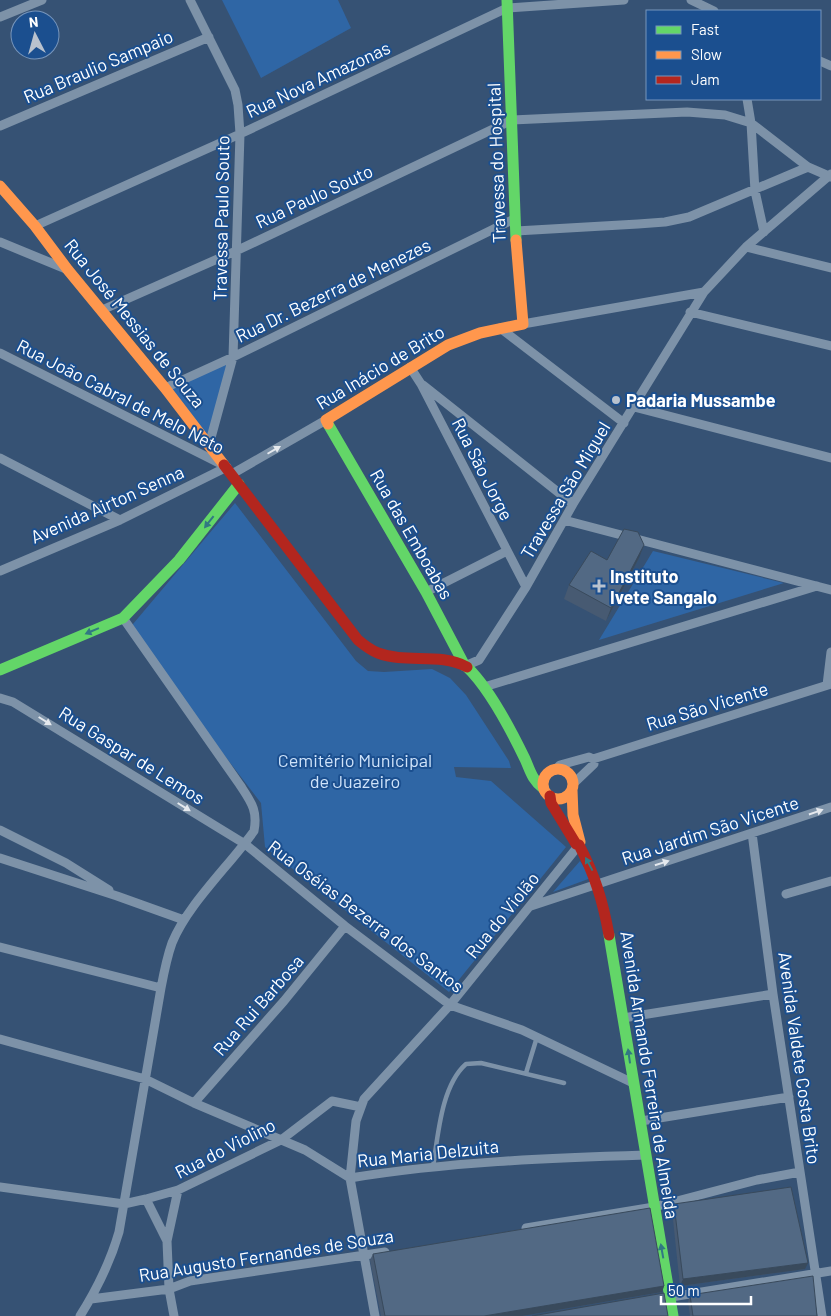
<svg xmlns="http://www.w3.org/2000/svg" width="831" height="1316" font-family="Barlow,sans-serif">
<rect width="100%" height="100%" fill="#365274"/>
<!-- green -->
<path fill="#2f66a5" d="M222,0H338L351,28L261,78Z
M233,357L209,445L165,388Z
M235,503L356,661L368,671L384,672L432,669L450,678L466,695L509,761L511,768L454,767L456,777L491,781L566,847L449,992L265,847L261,803L128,630Z
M653,551L784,583L599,640Z
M580,861L591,878L553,892Z"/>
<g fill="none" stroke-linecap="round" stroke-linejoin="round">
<!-- lane -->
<path stroke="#7d92a8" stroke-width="4.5" d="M526,1073L537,1037
M433,1167C438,1136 441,1086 466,1064L481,1063L564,1083"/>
<!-- street -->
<path stroke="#7d92a8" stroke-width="9" d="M190,0L235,90L238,105L240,134L233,357L209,445
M691,0L714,11
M0,17L42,0
M820,61L831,66
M747,99L751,123L755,191L764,232
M0,126L209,37
M35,226L240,134L507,8L624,0
M516,231L638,224L665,222L689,217L808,167
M0,242L66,269
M746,247L831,268
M102,310L238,250L512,120L687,112L725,115L751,123L808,167L831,177
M690,312L831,346
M523,324L704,292
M500,328L624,423
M0,353L221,464
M410,367L421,384L526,587
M423,385L573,504
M165,388L233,357L514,219
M634,407L831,458
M0,458L120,520
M232,474L326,420
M564,520L831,590
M0,571L120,520L227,467
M426,592L507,551
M465,666L479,660L526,587L573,504L704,292L746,247L831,174
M827,685L831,652
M484,687L817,586
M0,698L13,702L245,844L345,926L450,1005L522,1030L633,1083
M556,769L560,765L589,757L593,759L831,684
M573,784L594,764L593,759
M0,830L66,863L109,890
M752,833L773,994L822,1316
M0,858L117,896L184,920
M786,894L831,881
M531,906L831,807
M0,947L161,988
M623,1018L773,994
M0,1039L145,1079L194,1103L305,1150L350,1178C448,1162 547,1158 646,1155
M194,1103L284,1001L345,926
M641,1121L789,1097
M0,1187L124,1204L146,1199L178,1190L281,1140L332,1101L361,1107
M146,1199L167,1241
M526,1228L654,1207L757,1180L800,1172
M665,1298L831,1271
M91,1299L169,1289L190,1281L385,1252
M80,1316C97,1289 110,1263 119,1232L161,988C164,972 167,957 172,943C188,904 229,866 254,831C258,810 251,802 240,785L123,618
M174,1316L169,1289L167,1241L178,1190
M375,1316L350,1178L356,1121L364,1099L450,1005L579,845"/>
<!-- fast -->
<path stroke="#63d668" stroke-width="11" d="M507,0L516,240
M328,424L426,592L465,666
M467,667C490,689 511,730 525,759C530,770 532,780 543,788
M0,670L123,618L179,560L239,484
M609,935L673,1316"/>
<!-- slow -->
<path stroke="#ff974d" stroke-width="11" d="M0,186L35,226L68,270L165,388L224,465
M328,424L326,420L448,345L480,333L523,324L516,240
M543 784a15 15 0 1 1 30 0a15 15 0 1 1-30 0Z
M572,790L573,815L580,842"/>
<!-- jam -->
<path stroke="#b3261e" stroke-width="11" d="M224,465L358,640C364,645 370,650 378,653C407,664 439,652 467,667
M550,796L551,803L576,844L579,845C595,875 603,902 609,935"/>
</g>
<!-- wall -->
<path fill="#475a72" d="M639,558L606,621L564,599L569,585L607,560Z
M674,1204L805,1269L680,1286L672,1210Z
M373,1254L664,1286L662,1292L522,1316H381L370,1260Z
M690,1295L817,1316H690L688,1302Z"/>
<!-- shaded-wall -->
<path fill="#394a5c" d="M644,545L639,558L606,621L611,608Z
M808,1263L805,1269L680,1286L683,1279Z
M664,1286L662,1292L522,1316H484Z"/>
<!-- building -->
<path fill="#526984" stroke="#394a5c" d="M624,529L638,532L644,545L611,608L569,585L591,551L607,560Z
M791,1187L808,1263L683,1279L674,1204Z
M650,1208L664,1286L484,1316H385L373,1254Z
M813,1276L817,1316H693L690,1295Z
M664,1293L668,1316H532Z"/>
<!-- one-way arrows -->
<defs><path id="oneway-solid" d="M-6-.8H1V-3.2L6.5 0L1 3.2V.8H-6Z" transform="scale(1.25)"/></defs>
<g fill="#e5e9ee">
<use href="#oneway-solid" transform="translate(274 450) rotate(-30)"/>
<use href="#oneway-solid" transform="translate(45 721) rotate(32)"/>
<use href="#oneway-solid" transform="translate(184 807) rotate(32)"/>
<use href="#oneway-solid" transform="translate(816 812) rotate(-19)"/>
<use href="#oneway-solid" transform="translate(662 863) rotate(-18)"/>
</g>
<g fill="#317883">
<use href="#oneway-solid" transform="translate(209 522) rotate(128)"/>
<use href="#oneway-solid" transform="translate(92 631) rotate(157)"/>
<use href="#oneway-solid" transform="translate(589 864) rotate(-118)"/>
<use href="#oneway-solid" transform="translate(629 1056) rotate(-98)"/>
<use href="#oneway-solid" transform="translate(662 1251) rotate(-100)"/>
</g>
<!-- markers -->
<g fill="#b9c2ce" stroke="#1b4f8f" stroke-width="2">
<circle cx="616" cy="400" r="5"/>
<path d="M596.5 578.5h5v5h5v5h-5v5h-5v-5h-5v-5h5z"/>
</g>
<g text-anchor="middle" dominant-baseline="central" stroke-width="4" stroke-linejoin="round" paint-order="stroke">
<!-- street labels -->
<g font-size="18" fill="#fff" stroke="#1b4f8f">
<text transform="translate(98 66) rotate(-23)">Rua Braulio Sampaio</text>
<text transform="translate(318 79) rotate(-25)">Rua Nova Amazonas</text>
<text transform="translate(496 163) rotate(-92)">Travessa do Hospital</text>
<text transform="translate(314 196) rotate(-25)">Rua Paulo Souto</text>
<text transform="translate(221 218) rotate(-89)">Travessa Paulo Souto</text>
<text transform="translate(333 290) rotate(-26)">Rua Dr. Bezerra de Menezes</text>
<text transform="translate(135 323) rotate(51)">Rua José Messias de Souza</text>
<text transform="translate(380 367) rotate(-31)">Rua Inácio de Brito</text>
<text transform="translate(121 396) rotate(27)">Rua João Cabral de Melo Neto</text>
<text transform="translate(483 469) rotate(63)">Rua São Jorge</text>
<text transform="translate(565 490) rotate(-59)">Travessa São Miguel</text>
<text transform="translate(107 504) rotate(-24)">Avenida Airton Senna</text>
<text transform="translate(412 534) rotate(60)">Rua das Emboabas</text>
<text transform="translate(707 706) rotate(-17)">Rua São Vicente</text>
<text transform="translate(132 755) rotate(32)">Rua Gaspar de Lemos</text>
<text transform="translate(710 830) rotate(-18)">Rua Jardim São Vicente</text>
<text transform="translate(502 915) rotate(-51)">Rua do Violão</text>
<text transform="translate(366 916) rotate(37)">Rua Oséias Bezerra dos Santos</text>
<text transform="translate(258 1005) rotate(-49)">Rua Rui Barbosa</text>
<text transform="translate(800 1058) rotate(82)">Avenida Valdete Costa Brito</text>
<text transform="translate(650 1075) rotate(81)">Avenida Armando Ferreira de Almeida</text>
<text transform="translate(225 1148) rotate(-27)">Rua do Violino</text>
<text transform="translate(428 1153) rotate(-6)">Rua Maria Delzuita</text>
<text transform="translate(266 1255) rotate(-9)">Rua Augusto Fernandes de Souza</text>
</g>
<!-- poi labels -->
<g font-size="18" font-weight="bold" fill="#fff" stroke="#1b4f8f" text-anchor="start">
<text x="626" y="400">Padaria Mussambe</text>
<text x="610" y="576">Instituto<tspan x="610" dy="21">Ivete Sangalo</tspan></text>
</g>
<!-- park labels -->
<g font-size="18" fill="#cfe3fa" stroke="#1b4f8f">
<text x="355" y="760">Cemitério Municipal<tspan x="355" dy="21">de Juazeiro</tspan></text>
</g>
</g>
<!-- legend -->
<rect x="646" y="10" width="175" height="90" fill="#1b4f8f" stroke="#7695bc"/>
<rect x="656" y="26" width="25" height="8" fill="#63d668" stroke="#7695bc"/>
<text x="691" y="35" font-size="15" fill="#ffffff">Fast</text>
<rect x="656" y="51" width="25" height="8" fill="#ff974d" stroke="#7695bc"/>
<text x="691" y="60" font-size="15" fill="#ffffff">Slow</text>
<rect x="656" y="76" width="25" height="8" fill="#b3261e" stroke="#7695bc"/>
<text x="691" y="85" font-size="15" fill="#ffffff">Jam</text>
<!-- north arrow -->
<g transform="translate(35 35) rotate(354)"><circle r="24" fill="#1b4f8f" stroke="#7695bc"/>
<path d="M0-4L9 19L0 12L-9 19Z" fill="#b9c2ce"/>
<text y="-8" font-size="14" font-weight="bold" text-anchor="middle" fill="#ffffff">N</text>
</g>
<!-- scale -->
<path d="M661 1296v8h90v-8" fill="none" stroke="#ffffff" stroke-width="2.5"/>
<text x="668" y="1296" font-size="15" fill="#ffffff" stroke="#1b4f8f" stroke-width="4" paint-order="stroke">50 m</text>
</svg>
